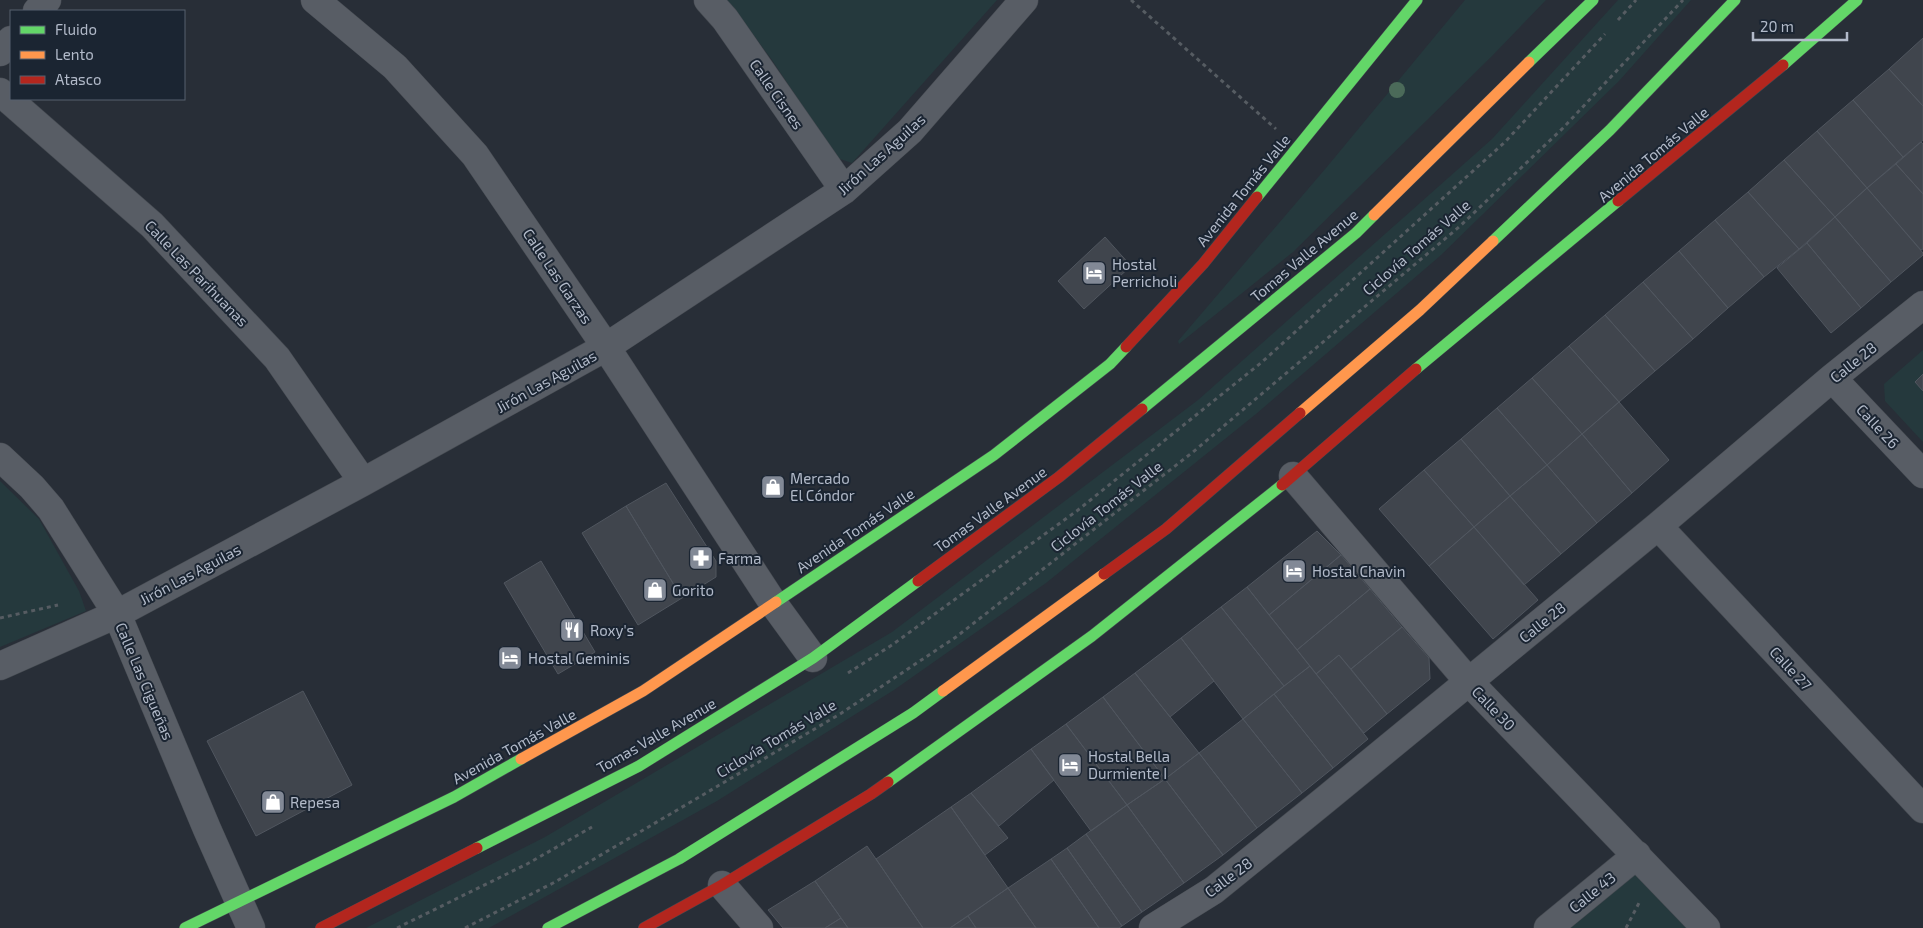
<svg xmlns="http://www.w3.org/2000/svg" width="1923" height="928" font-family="'Exo 2',sans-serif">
<rect width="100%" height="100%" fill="#282e37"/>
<!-- green -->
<path fill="#25393d" d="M727,0H997L852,163L837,158L772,60Z
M1465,0H1546L1493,55L1293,252L1179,344L1178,341L1326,168Z
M1618,0H1691L1619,81L1440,256L1256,414L1046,583L894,690L717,801L489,928H366L545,837L892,632L1198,400L1492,139Z
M1923,350V442L1885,401L1884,384Z
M0,481L39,519L79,591L86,611L0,647Z
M1639,870L1695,928H1566Z"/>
<!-- building -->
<path fill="#40454d" stroke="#50565f" d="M1923,38V106L1889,69Z
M1889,69L1923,106V140L1903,157L1853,100Z
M1853,100L1903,157L1867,188L1817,131Z
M1817,131L1867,188L1835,217L1784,160Z
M1921,142L1923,144V194L1896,164Z
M1784,160L1835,217L1799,249L1748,192Z
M1896,164L1923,194V249L1921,250L1867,188Z
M1867,188L1923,253V255L1891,282L1835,217Z
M1748,192L1799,249L1764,277L1715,220Z
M1835,217L1891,282L1861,308L1807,243Z
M1715,220L1764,277L1728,308L1679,251Z
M1105,237L1131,266L1084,309L1058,281Z
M1807,243L1861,308L1831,333L1777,268Z
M1679,251L1728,308L1693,339L1643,282Z
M1643,282L1693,339L1655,371L1605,315Z
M1605,315L1655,371L1619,402L1569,346Z
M1569,346L1619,402L1582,434L1532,378Z
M1923,374V391L1915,382Z
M1532,378L1582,434L1547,465L1497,408Z
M1619,402L1669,460L1632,493L1582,434Z
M1497,408L1547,465L1510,496L1461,439Z
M1582,434L1632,493L1597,523L1547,465Z
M1461,439L1510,496L1474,527L1424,470Z
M1547,465L1597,523L1561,554L1510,496Z
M1424,470L1474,527L1429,566L1379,509Z
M666,483L716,561V577L682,598L626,506Z
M1510,496L1561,554L1524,585L1474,527Z
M626,506L682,598L638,625L582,533Z
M1474,527L1538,600L1493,639L1429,566Z
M1317,531L1341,555L1269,615L1247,587Z
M1341,555L1370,589L1297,650L1269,615Z
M541,561L595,652L558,674L504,583Z
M1247,587L1310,666L1284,686L1221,607Z
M1370,589L1402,627L1351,669L1339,655L1316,674L1297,650Z
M1221,607L1284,686L1243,719L1181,638Z
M1402,627L1429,658L1430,679L1387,714L1351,669Z
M1181,638L1214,681L1170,717L1135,673Z
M1339,655L1387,714L1364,733L1316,674Z
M1310,666L1368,739L1333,768L1274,694Z
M1135,673L1199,753L1165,779L1103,697Z
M303,691L352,785L256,836L207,741Z
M1274,694L1333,768L1302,793L1243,719Z
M1103,697L1165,779L1127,805L1066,724Z
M1243,719L1302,793L1257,828L1199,753Z
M1066,724L1127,805L1091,831L1031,749Z
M1031,749L1054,780L999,826L971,793Z
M1199,753L1257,828L1223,855L1165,779Z
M1165,779L1223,855L1184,883L1127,805Z
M971,793L1008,838L985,855L951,807Z
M1127,805L1184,883L1142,912L1086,834Z
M951,807L1008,888L950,928H923L876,859Z
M1086,834L1142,912L1122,926L1067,848Z
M867,846L876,859L923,928H848L815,881Z
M1067,848L1122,926L1119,928H1099L1051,859Z
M1051,859L1099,928H1036L1008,888Z
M815,881L841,918L825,928H783L768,910Z
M1008,888L1036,928H976L968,916Z
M968,916L976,928H950Z
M841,918L848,928H825Z"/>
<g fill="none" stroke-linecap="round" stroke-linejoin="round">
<defs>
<path id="street" d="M315,0L395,67L475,155L606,347L773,603L813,658
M708,0L725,19L844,190
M37,11L47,0
M0,52L11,40
M0,92L152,225L277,358L363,482
M1832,378L1923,474
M0,457L32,487L51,509L117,614L207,829L251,928
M1293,476L1469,682L1706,928
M1658,526L1923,809
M0,666L117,614L363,482L606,347L844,190L910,131L1024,0
M722,885L759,928
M1153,928L1214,890L1326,799L1658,526L1832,378L1923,305
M1548,928L1637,855"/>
<path id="fast" d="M1529,62L1593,0
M1783,65L1857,0
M1257,197L1417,0
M1493,241L1610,130L1735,0
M1416,369L1618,201
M1142,409L1356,233L1374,215
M776,602L994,455L1110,364L1126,347
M888,782L1092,636L1282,485
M477,848L639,766L813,658L918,581
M185,928L454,797L521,759
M548,928L679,859L913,713L943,691"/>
<path id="slow" d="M1374,215L1529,62
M1300,413L1420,310L1493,241
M943,691L1104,574
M521,759L643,691L776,602"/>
<path id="jam" d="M1618,201L1783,65
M1126,347L1203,264L1257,197
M1282,485L1416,369
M1104,574L1166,529L1300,413
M918,581L1059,477L1142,409
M321,928L477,848
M644,928L722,885L871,794L888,782"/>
</defs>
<!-- street casing -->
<use href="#street" stroke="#444950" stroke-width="29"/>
<!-- fast casing -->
<use href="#fast" stroke="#444950" stroke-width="12"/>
<!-- slow casing -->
<use href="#slow" stroke="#444950" stroke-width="12"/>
<!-- jam casing -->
<use href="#jam" stroke="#444950" stroke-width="12"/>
<!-- path -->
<path stroke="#565c62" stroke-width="3" stroke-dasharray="4 4" stroke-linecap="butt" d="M1131,0L1276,129
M1618,20L1636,0
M0,618L58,605
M848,673L892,645L1078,510L1262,362L1505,142L1605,34
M397,928L527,864L592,827
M465,928L555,882L840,714L956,637L1193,452L1459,227L1563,128L1683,0
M1626,928L1640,901"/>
<!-- street -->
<use href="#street" stroke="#585d65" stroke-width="28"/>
<!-- fast -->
<use href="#fast" stroke="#63d668" stroke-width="11"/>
<!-- slow -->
<use href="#slow" stroke="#ff974d" stroke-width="11"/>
<!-- jam -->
<use href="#jam" stroke="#b3261e" stroke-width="11"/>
</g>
<!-- trees -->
<circle fill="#4b6a59" cx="1397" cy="90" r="8"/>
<!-- icons -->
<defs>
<symbol id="hotel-square" viewBox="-11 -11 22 22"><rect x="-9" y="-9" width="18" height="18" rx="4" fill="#828996" stroke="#1b2532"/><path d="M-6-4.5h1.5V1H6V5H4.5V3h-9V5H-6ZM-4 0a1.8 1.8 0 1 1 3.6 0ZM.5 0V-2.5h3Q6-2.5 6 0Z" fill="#fff"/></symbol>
<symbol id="shop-square" viewBox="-11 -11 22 22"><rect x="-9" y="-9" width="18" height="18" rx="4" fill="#828996" stroke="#1b2532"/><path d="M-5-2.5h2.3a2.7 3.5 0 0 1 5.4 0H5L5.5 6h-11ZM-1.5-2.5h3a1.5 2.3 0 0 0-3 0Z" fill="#fff"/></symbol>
<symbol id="pharmacy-square" viewBox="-11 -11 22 22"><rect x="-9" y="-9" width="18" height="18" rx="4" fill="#828996" stroke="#1b2532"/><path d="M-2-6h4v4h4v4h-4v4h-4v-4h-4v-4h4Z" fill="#fff"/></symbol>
<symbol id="restaurant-square" viewBox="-11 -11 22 22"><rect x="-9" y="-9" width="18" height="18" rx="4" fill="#828996" stroke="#1b2532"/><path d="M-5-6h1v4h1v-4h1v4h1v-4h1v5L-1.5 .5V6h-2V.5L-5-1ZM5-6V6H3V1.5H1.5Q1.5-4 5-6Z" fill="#fff"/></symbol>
</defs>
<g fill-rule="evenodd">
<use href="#hotel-square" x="1080" y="259" width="28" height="28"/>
<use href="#shop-square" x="759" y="473" width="28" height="28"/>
<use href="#pharmacy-square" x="687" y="544" width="28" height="28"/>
<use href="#hotel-square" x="1280" y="557" width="28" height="28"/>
<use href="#shop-square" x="641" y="576" width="28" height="28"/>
<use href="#restaurant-square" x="558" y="616" width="28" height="28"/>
<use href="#hotel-square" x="496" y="644" width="28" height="28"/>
<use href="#hotel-square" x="1056" y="751" width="28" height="28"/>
<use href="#shop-square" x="259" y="788" width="28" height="28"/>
</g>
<g text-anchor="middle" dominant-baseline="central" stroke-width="4" stroke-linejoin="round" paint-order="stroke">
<!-- street labels -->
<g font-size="15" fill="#b2bac9" stroke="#1b2532">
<text transform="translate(777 94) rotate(55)">Calle Cisnes</text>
<text transform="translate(881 154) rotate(-42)">Jirón Las Aguilas</text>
<text transform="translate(1653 154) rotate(-40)">Avenida Tomás Valle</text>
<text transform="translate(1243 190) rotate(-51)">Avenida Tomás Valle</text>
<text transform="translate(1416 247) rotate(-41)">Ciclovía Tomás Valle</text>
<text transform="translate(1304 255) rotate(-40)">Tomas Valle Avenue</text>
<text transform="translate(197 273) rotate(46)">Calle Las Parihuanas</text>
<text transform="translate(558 276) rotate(56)">Calle Las Garzas</text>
<text transform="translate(1853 362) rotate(-39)">Calle 28</text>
<text transform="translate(546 381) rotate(-29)">Jirón Las Aguilas</text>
<text transform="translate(1878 426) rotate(47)">Calle 26</text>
<text transform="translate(1106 506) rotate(-38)">Ciclovía Tomás Valle</text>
<text transform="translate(990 509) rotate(-36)">Tomas Valle Avenue</text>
<text transform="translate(855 530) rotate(-34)">Avenida Tomás Valle</text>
<text transform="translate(190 574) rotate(-28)">Jirón Las Aguilas</text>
<text transform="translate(1542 622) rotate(-39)">Calle 28</text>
<text transform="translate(1791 668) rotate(47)">Calle 27</text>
<text transform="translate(145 681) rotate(67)">Calle Las Cigueñas</text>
<text transform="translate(1494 708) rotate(46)">Calle 30</text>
<text transform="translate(656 735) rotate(-30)">Tomas Valle Avenue</text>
<text transform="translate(776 738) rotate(-31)">Ciclovía Tomás Valle</text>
<text transform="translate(514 746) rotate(-29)">Avenida Tomás Valle</text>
<text transform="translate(1228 877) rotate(-37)">Calle 28</text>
<text transform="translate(1592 892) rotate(-39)">Calle 43</text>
</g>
<!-- poi labels -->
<g font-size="15" fill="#b2bac9" stroke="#1b2532" text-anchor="start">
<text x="1112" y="264">Hostal<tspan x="1112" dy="17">Perricholi</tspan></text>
<text x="790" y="478">Mercado<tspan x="790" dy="17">El Cóndor</tspan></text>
<text x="718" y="558">Farma</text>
<text x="1312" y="571">Hostal Chavin</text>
<text x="672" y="590">Gorito</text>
<text x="590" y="630">Roxy's</text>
<text x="528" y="658">Hostal Geminis</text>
<text x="1088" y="756">Hostal Bella<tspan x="1088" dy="17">Durmiente I</tspan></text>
<text x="290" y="802">Repesa</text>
</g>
</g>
<!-- legend -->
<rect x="10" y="10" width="175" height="90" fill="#1b2532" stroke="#57616e"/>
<rect x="20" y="26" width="25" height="8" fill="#63d668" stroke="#57616e"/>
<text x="55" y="35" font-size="15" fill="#b2bac9">Fluido</text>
<rect x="20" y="51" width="25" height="8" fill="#ff974d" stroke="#57616e"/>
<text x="55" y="60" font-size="15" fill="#b2bac9">Lento</text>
<rect x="20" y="76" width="25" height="8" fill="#b3261e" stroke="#57616e"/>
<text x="55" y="85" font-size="15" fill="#b2bac9">Atasco</text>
<!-- scale -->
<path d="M1753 32v8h94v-8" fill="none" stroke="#b2bac9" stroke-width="2.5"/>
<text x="1760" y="32" font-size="15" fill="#b2bac9" stroke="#1b2532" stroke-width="4" paint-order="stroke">20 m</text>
</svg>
